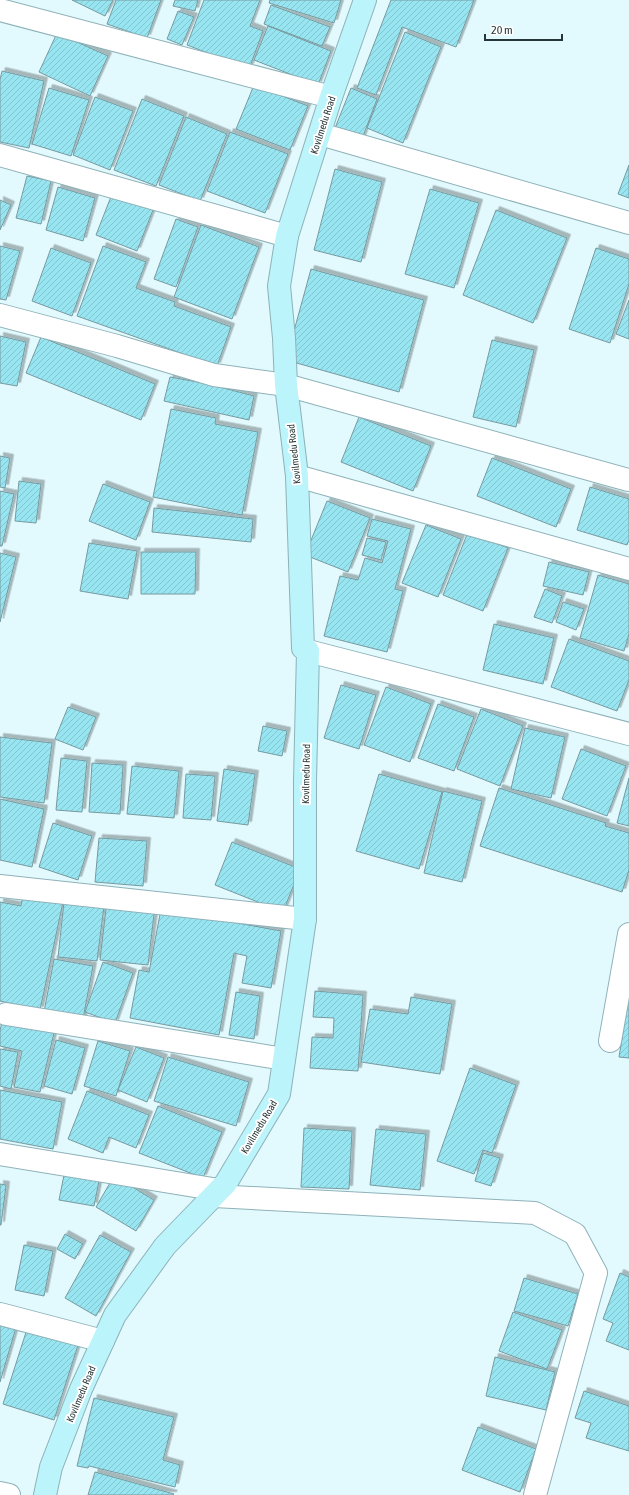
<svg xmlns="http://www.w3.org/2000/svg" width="629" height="1495" font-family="'Asap Condensed',sans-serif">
<defs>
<pattern id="building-hatch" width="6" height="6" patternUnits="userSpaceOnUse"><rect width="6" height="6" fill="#98e5f2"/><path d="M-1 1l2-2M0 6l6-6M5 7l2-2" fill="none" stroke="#83c5d0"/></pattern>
<filter id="shadow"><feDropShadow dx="3.5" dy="-3.5" stdDeviation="0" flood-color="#0004"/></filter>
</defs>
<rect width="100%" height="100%" fill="#e2f9fd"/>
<!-- building -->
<path fill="url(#building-hatch)" stroke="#769aa0" filter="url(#shadow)" d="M72,0H113L105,16Z
M116,0H161L147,38L107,24Z
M175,0H198L195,11L173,6Z
M204,0H260L250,26L263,31L249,69L187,45Z
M270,0H341L334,23L269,3Z
M391,0H474L456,47L402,27L376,95L357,88Z
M271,5L330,27L322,46L264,24Z
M178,11L194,17L182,45L167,39Z
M268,26L331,51L318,85L254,60Z
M405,32L441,47L403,143L367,128Z
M57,33L108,56L90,96L39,72Z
M2,71L44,81L29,148L0,142V80Z
M254,85L308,106L290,150L236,129Z
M49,88L89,100L71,156L32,144Z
M351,88L377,99L362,139L335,128Z
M95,97L133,111L110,170L73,155Z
M142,99L184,116L156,186L114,170Z
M186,117L227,134L200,201L159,185Z
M230,132L288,154L265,213L207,191Z
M629,165V198L618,194Z
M335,169L382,182L361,262L314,250Z
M27,176L51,181L41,224L16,218Z
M58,187L95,198L83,241L46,230Z
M430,189L479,203L454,288L405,274Z
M112,194L153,210L137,251L96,235Z
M0,200L11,205L0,230Z
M496,210L567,238L533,323L463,295Z
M176,219L198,227L176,287L154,279Z
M201,225L259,247L232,319L174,297Z
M0,246L20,251L6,300L0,299Z
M103,246L146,262L136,288L175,302L174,306L231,327L217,366L77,316Z
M51,248L91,263L72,316L32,301Z
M596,248L629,259V284L610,343L569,329Z
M311,269L424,300L399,392L286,360Z
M629,300V339L616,334Z
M0,336L26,342L17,386L0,383Z
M41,337L155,384L141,420L26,373Z
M492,340L534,350L516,427L473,417Z
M170,377L208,384L254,396L249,420L164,401Z
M171,409L216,418L215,424L258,432L242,515L153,497Z
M359,417L431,446L413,491L341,462Z
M0,456L10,458L5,488L0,487Z
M492,458L571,489L556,527L477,496Z
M19,481L41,484L36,523L15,521Z
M103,484L150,502L136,540L89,521Z
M590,487L629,499V540L627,545L577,530Z
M0,491L14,494L2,546H0Z
M327,501L370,518L348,572L305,555Z
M154,508L253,519L251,542L152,532Z
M372,519L411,529L395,589L403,591L387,652L324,636L340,576L358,580L365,558L382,563L388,541L367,536Z
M426,525L461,539L438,597L402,583Z
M468,532L508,548L483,611L443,595Z
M367,538L386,542L381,560L362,555Z
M89,543L137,551L128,599L80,591Z
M141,552H196L195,594H141Z
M0,553L16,557L0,622Z
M549,562L589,572L583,595L543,586Z
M598,575L629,584V634L624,651L580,638Z
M545,589L562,596L552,623L534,617Z
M563,602L584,609L576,630L556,622Z
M494,624L554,638L543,684L483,670Z
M569,639L629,661V680L617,711L551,687Z
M341,685L376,695L359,749L324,738Z
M386,687L431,704L410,762L364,745Z
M438,704L474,717L454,771L418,758Z
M68,707L96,717L83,750L55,739Z
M481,709L523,726L500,786L457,769Z
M263,726L287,731L282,756L258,751Z
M525,728L565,737L551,798L511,789Z
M0,737L52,743L44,803L0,797Z
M581,749L626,766L607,816L562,799Z
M61,758L87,761L82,812L56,810Z
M92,763L123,765L120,814L89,812Z
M132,766L179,771L174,818L127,814Z
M224,769L255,774L248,825L217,821Z
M186,774L215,776L211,820L183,818Z
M379,774L442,792L419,869L356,851Z
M629,778V826L617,823Z
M499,788L606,823L605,826L629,833V870L622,892L480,846Z
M443,791L482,801L462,882L424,873Z
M0,799L44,809L32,867L0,860Z
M53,823L92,836L78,880L39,867Z
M99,838L147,841L143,886L95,882Z
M232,842L300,869L283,912L215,885Z
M23,894L63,902L40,1010L0,1001V902L21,906Z
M107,900L155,906L148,965L100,960Z
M64,902L104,906L97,961L58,957Z
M161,909L281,931L271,988L242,983L247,956L234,953L219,1035L130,1018L139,970L149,972Z
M54,959L93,966L83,1019L44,1012Z
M103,962L133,973L115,1023L85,1012Z
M315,991L363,995L358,1071L310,1068L312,1037L333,1038L334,1018L313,1017Z
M236,992L260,996L254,1039L229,1035Z
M629,996V1058L619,1057Z
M411,997L452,1004L440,1074L361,1062L370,1009L408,1014Z
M2,1021L54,1033L40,1092L14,1087L22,1051L0,1046V1031Z
M56,1040L85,1048L72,1094L44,1086Z
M98,1041L130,1051L116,1096L84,1086Z
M136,1047L164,1058L147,1102L118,1090Z
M0,1049L18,1052L11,1089L0,1086Z
M168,1057L249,1082L236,1126L154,1101Z
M470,1068L516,1085L492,1153L483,1150L474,1174L437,1161Z
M0,1090L62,1102L53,1149L0,1139Z
M87,1091L149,1115L136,1148L109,1137L103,1153L68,1139Z
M158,1106L222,1132L203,1178L139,1153Z
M304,1128L352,1131L349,1189L301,1187Z
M376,1129L426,1134L420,1190L370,1185Z
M483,1153L500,1158L491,1186L475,1181Z
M65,1170L100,1176L94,1206L59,1200Z
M114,1176L154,1200L136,1231L96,1207Z
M0,1184L6,1185L1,1225H0Z
M65,1234L83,1244L75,1259L57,1249Z
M100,1235L131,1252L96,1316L65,1298Z
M24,1245L53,1251L44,1296L15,1290Z
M620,1273L629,1277V1350L606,1341L613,1323L603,1319Z
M524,1278L578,1294L568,1326L514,1311Z
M513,1312L562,1330L547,1369L499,1351Z
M0,1319L17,1324L0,1382Z
M28,1326L79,1342L54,1420L3,1404Z
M495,1357L555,1372L546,1410L486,1396Z
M584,1391L629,1406V1451L586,1438L591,1423L575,1418Z
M94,1398L174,1417L163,1460L180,1465L175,1487L89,1466L88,1468L77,1466Z
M478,1427L536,1449L520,1492L462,1470Z
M95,1472L174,1494L173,1495H88Z"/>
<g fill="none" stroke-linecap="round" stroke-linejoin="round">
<defs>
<path id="street" d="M0,10L331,97
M320,134L629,223
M0,155L287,236
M0,315L117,346L214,375L286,385L628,480
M297,476L629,569
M308,651L629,734
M0,886L305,919
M6,1014L284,1059
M610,1041L629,934
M0,1154L219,1190
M214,1196L535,1213L575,1234L596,1273L535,1495
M0,1314L103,1341
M0,1493L9,1495"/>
<path id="secondary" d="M45,1495L51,1467L81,1389L115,1315L165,1246L226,1183L279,1094L305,919V781L308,651L303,648L297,476L286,385L284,338L279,286L287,236L331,97L365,0"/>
</defs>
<!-- street casing -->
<use href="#street" stroke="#8eb2b9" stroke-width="24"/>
<!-- secondary casing -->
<use href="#secondary" stroke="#8eb2b9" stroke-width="24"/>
<!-- street -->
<use href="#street" stroke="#fff" stroke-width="22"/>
<!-- secondary -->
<use href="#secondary" stroke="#bbf4fb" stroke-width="22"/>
</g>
<g text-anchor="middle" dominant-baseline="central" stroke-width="4" stroke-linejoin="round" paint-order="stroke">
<!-- street labels -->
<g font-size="10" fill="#263537" stroke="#fff">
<text transform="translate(323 125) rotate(-72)">Kovilmedu Road</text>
<text transform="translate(294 454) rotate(-96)">Kovilmedu Road</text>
<text transform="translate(306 774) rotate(-89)">Kovilmedu Road</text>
<text transform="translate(259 1127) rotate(-59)">Kovilmedu Road</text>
<text transform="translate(81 1394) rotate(-67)">Kovilmedu Road</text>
</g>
</g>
<!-- scale -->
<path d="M485 34v6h77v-6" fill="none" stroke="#263537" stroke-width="2"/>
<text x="491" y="34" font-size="12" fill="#263537" stroke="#ffffff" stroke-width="3" paint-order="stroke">20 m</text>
</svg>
